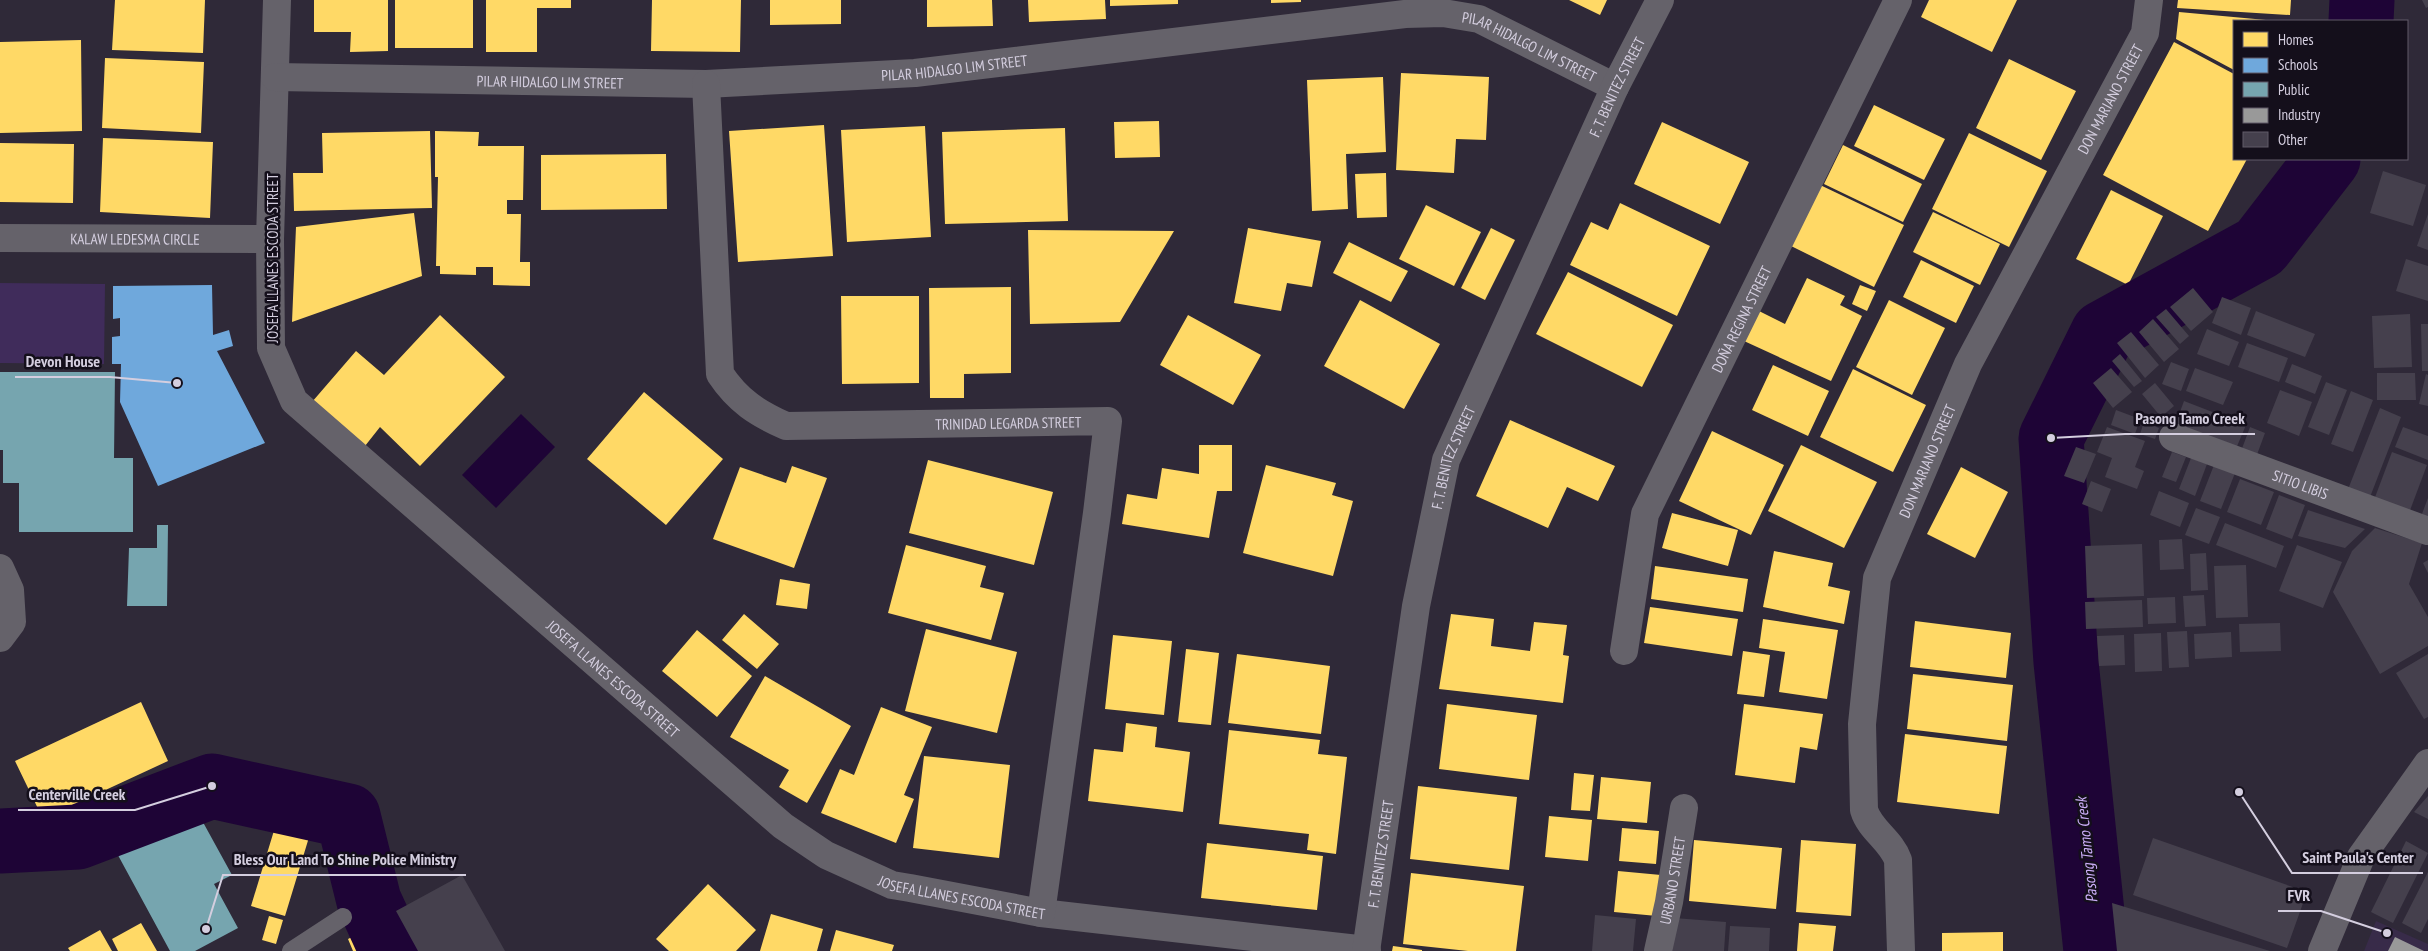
<svg xmlns="http://www.w3.org/2000/svg" width="2428" height="951" font-family="'PT Sans Narrow',sans-serif">
<rect width="100%" height="100%" fill="#2f2938"/>
<!-- built -->
<path fill="#382b49" d="M2376,921L2428,944V951H2364Z"/>
<!-- green -->
<path fill="#402c5b" d="M0,283L105,284L104,364L0,363Z"/>
<!-- water -->
<path fill="#1e0436" d="M521,414L555,447L496,508L462,475Z"/>
<!-- homes -->
<path fill="#ffd966" d="M115,0H205L203,53L112,50Z
M314,0H388V51L350,52L351,32H314Z
M395,0H473V48H395Z
M486,0H571V8H537V52H486Z
M652,0H741L740,52L651,51Z
M770,0H841V24L770,25Z
M927,0H992L993,26L927,27Z
M1028,0H1105L1106,19L1029,22Z
M1110,0H1178V4L1110,6Z
M1271,0H1301V2L1271,3Z
M1569,0H1607L1600,15Z
M1929,0H2017L1992,52L1921,17Z
M2178,0H2291L2290,15L2177,8Z
M2179,12L2266,20V21H2234V70L2176,39Z
M81,40L82,131L0,133V42Z
M2174,42L2234,74V159H2247L2208,231L2103,175Z
M105,58L204,62L201,133L102,128Z
M2009,59L2076,91L2041,160L1976,128Z
M1401,73L1489,77L1486,140L1456,139L1454,173L1396,170Z
M1383,77L1386,152L1346,154L1348,209L1312,211L1307,80Z
M1874,105L1945,139L1924,180L1854,146Z
M1159,121L1160,157L1115,158L1114,122Z
M1662,122L1749,162L1720,224L1634,184Z
M824,125L833,256L738,262L729,131Z
M925,126L931,237L847,242L841,130Z
M1065,128L1068,221L945,224L942,132Z
M430,131L432,208L294,211L293,173H323L322,133Z
M435,131L479,132L478,146H524L523,200H507V214H521L520,262H530V286L493,285V267H476V275L440,274V266H436L438,177H435Z
M1969,133L2047,171L2009,247L1932,209Z
M103,138L213,142L210,218L100,212Z
M0,143L74,144L73,203L0,202Z
M1843,145L1922,184L1903,222L1824,184Z
M666,154L667,209L541,210V155Z
M1386,173L1387,217L1357,218L1355,174Z
M1818,184L1904,225L1874,287L1789,245Z
M2111,190L2163,216L2128,285L2076,259Z
M1620,203L1710,246L1677,316L1570,265L1591,222L1608,230Z
M1426,205L1481,232L1454,286L1399,259Z
M1933,212L2000,244L1980,285L1913,252Z
M414,213L422,276L292,322L296,227Z
M1248,228L1321,241L1312,287L1287,283L1281,311L1234,303Z
M1491,228L1515,240L1485,300L1461,288Z
M1028,230L1174,231L1120,322L1030,324Z
M1349,242L1408,271L1391,302L1333,273Z
M1921,260L1974,286L1956,323L1903,297Z
M1568,272L1673,325L1642,387L1536,334Z
M1807,278L1845,296L1840,305L1862,316L1831,381L1744,341L1759,311L1785,324Z
M1860,285L1876,291L1867,311L1852,304Z
M1011,287V373L964,374V398H930L929,288Z
M841,296H919V383L842,384Z
M1360,300L1440,344L1404,409L1324,366Z
M1889,300L1945,328L1912,395L1856,367Z
M440,315L505,377L420,466L380,427L365,446L312,402L356,351L384,375Z
M1188,315L1261,355L1233,405L1160,365Z
M1773,365L1829,391L1808,436L1752,410Z
M1853,369L1926,405L1893,472L1820,437Z
M644,392L723,459L666,525L587,459Z
M1510,420L1615,466L1598,501L1567,487L1548,528L1476,496Z
M1712,431L1784,465L1751,535L1679,501Z
M1199,445H1232V491H1217L1209,538L1122,524L1127,494L1157,499L1162,468L1199,474Z
M1801,445L1877,482L1844,548L1768,511Z
M928,460L1053,492L1034,565L909,533Z
M1266,465L1336,483L1332,495L1353,501L1333,576L1243,553Z
M792,466L827,478L794,568L713,539L740,467L786,483Z
M1961,467L2008,492L1975,558L1927,534Z
M1672,513L1738,530L1728,566L1662,548Z
M906,545L986,566L980,587L1004,593L991,640L888,613Z
M1774,551L1833,563L1828,586L1850,591L1844,624L1763,607Z
M1655,566L1748,579L1743,612L1651,599Z
M780,579L810,584L807,609L776,605Z
M1650,607L1738,619L1732,656L1644,643Z
M744,614L779,644L757,669L722,640Z
M1451,614L1494,619L1491,646L1530,651L1534,622L1567,625L1563,655L1569,656L1563,703L1439,689Z
M1763,619L1838,630L1827,699L1779,692L1785,652L1759,648Z
M1915,621L2011,633L2006,678L1910,667Z
M926,629L1017,652L997,733L905,711Z
M697,630L752,676L717,717L662,671Z
M1113,635L1172,641L1164,715L1105,709Z
M1186,649L1219,653L1211,725L1178,722Z
M1743,651L1770,655L1764,697L1737,694Z
M1237,654L1330,666L1321,734L1228,723Z
M1913,674L2013,685L2007,741L1907,729Z
M765,676L851,726L807,803L779,787L789,770L730,737Z
M141,702L168,761L43,819L15,761Z
M1447,704L1537,715L1529,780L1439,769Z
M1744,704L1823,714L1817,750L1800,747L1795,783L1735,775Z
M881,707L932,727L904,795L914,799L896,843L821,813L840,769L854,775Z
M1126,723L1157,727L1155,747L1190,752L1183,812L1088,801L1094,749L1123,752Z
M1229,730L1320,740L1318,754L1347,757L1336,854L1307,850L1309,834L1219,824Z
M1905,734L2007,746L1999,814L1897,802Z
M924,756L1010,765L999,858L913,848Z
M1574,773L1594,775L1590,811L1571,810Z
M1601,777L1651,782L1647,823L1597,819Z
M1418,786L1517,797L1509,870L1410,859Z
M1549,816L1592,820L1588,861L1545,857Z
M276,824L310,834L285,916L251,906Z
M1622,828L1659,831L1656,864L1619,861Z
M1694,840L1782,848L1776,909L1689,901Z
M1801,840L1856,844L1851,916L1796,912Z
M1207,843L1323,856L1317,910L1201,898Z
M1618,871L1661,875L1657,916L1614,912Z
M1411,873L1524,886L1516,951H1468L1403,944Z
M708,884L756,930L736,951H669L656,939Z
M771,914L823,929L817,951H760Z
M269,916L283,920L276,944L262,940Z
M141,923L157,951H118L112,939Z
M1799,923L1836,926L1833,951H1797Z
M100,930L112,951H70L68,948Z
M836,930L894,945L892,951H830Z
M2003,932V951H1942V933Z
M358,934L366,951H353L348,939Z
M1393,946L1422,950V951H1392Z"/>
<!-- schools -->
<path fill="#6fa8dc" d="M212,285L213,335L229,330L233,346L217,351L265,443L158,486L120,402L121,364H112V337L120,336V318L113,319V286Z"/>
<!-- public -->
<path fill="#76a5af" d="M0,372H115L114,458H133V532H19V483H3V450H0Z
M157,525H168L167,606H127L129,548H157Z
M193,804L232,875L214,884L238,928L195,951H170L113,846Z"/>
<!-- industry -->
<path fill="#999" d="M2395,937L2424,951H2388Z"/>
<g fill="none" stroke-linecap="round" stroke-linejoin="round">
<!-- river -->
<path stroke="#1e0436" stroke-width="65" d="M2361,21L2362,0
M0,841L78,837L212,786L348,816L369,901L392,951
M2096,951L2066,662L2051,438L2103,333L2260,247L2328,159"/>
</g>
<!-- building -->
<path fill="#45404d" d="M2422,0H2428V7L2426,8Z
M2383,171L2426,185L2413,226L2370,213Z
M2428,214V250L2417,246Z
M2406,259L2428,266V301L2396,291Z
M2193,288L2213,312L2191,331L2170,307Z
M2222,297L2251,308L2241,335L2212,323Z
M2166,309L2189,336L2180,344L2156,317Z
M2256,311L2315,334L2305,357L2247,335Z
M2410,314L2412,367L2374,368L2372,316Z
M2153,319L2179,349L2164,362L2139,332Z
M2421,324H2428V371H2422Z
M2207,329L2239,342L2229,366L2197,354Z
M2131,332L2159,365L2145,378L2117,343Z
M2247,343L2288,358L2279,382L2238,367Z
M2120,354L2142,381L2134,387L2112,361Z
M2171,362L2189,369L2181,391L2162,384Z
M2292,364L2322,376L2315,394L2285,382Z
M2111,368L2132,392L2113,408L2093,383Z
M2195,368L2233,382L2223,405L2186,391Z
M2377,373H2415L2416,400H2377Z
M2426,374L2428,375V406L2419,404Z
M2326,382L2347,390L2329,435L2308,427Z
M2155,383L2174,406L2161,417L2142,394Z
M2280,390L2312,402L2299,436L2267,423Z
M2351,391L2373,400L2353,452L2331,444Z
M2184,401L2246,425L2235,451L2174,428Z
M2380,408L2401,417L2365,510L2343,502Z
M2116,410L2140,419L2135,434L2111,425Z
M2144,422L2159,428L2155,439L2140,434Z
M2107,427L2145,441L2135,467L2144,471L2137,489L2105,477L2112,458L2097,452Z
M2250,427L2265,433L2255,460L2240,454Z
M2403,427L2428,436V460L2395,447Z
M2076,447L2096,454L2084,483L2064,476Z
M2172,452L2186,457L2176,482L2162,477Z
M2392,452L2427,465L2409,513L2374,500Z
M2191,458L2207,464L2195,496L2179,489Z
M2214,465L2235,473L2221,509L2200,501Z
M2240,479L2274,492L2261,525L2227,512Z
M2091,481L2111,489L2102,512L2082,504Z
M2159,491L2189,503L2180,527L2150,515Z
M2279,495L2305,505L2292,539L2266,529Z
M2428,498V522L2420,519Z
M2196,508L2220,517L2209,544L2185,535Z
M2308,510L2365,529L2345,548L2298,536Z
M2225,523L2284,546L2276,568L2216,545Z
M2375,528L2422,543L2409,584L2428,617V646L2380,674L2333,592L2352,551Z
M2182,539L2184,569L2160,570L2159,540Z
M2142,544L2144,596L2087,598L2085,546Z
M2297,545L2342,562L2323,608L2279,591Z
M2206,553L2208,590L2191,591L2190,554Z
M2428,560V573L2423,563Z
M2246,565L2248,617L2216,618L2214,566Z
M2204,595L2206,626L2185,627L2183,596Z
M2175,597L2176,623L2148,624L2147,598Z
M2142,600L2143,627L2086,629L2085,602Z
M2280,623L2281,651L2240,652L2239,624Z
M2187,631L2189,667L2169,668L2167,632Z
M2231,632L2232,657L2195,659L2194,634Z
M2161,633L2162,671L2135,672L2134,634Z
M2124,635L2125,665L2099,666L2097,636Z
M2428,654V717L2424,719L2396,673Z
M2428,796V819L2414,812Z
M2153,838L2307,892L2287,948L2133,895Z
M2406,841L2428,853L2393,923L2371,912Z
M2428,872V919L2421,933L2402,923Z
M462,875L505,951H418L396,911Z
M2112,903L2270,951H2117Z
M1595,915L1636,919L1633,951H1592Z
M1674,918L1726,922L1724,951H1672Z
M1730,926L1770,928L1769,951H1728Z"/>
<g fill="none" stroke-linecap="round" stroke-linejoin="round">
<!-- service -->
<path stroke="#65626a" stroke-width="18" d="M291,951L343,917"/>
<!-- minor -->
<g stroke="#65626a" stroke-width="28">
<path id="s1" d="M277,0L270,239L271,348L294,401L783,826L826,855L892,885L910,888L1041,913L1367,950"/>
<path id="s2" d="M275,77L706,84L915,73L1405,14L1443,13L1479,19L1615,87"/>
<path id="s3" d="M706,84L720,374C738,401 757,413 786,426L1108,421L1097,513L1041,913"/>
<path id="s4" d="M0,238L270,239"/>
<path id="s5" d="M2173,437L2428,531"/>
<path d="M0,568L10,590L12,622L0,638"/>
<path id="s6" d="M1624,651L1645,514L1898,0"/>
<path id="s7" d="M1366,951L1416,606L1446,460L1615,87L1660,0"/>
<path id="s8" d="M1658,951L1669,902L1684,808"/>
<path id="s9" d="M1901,951L1898,860C1891,840 1870,830 1864,810L1862,724L1877,578L1968,364L2145,33L2149,0"/>
<path d="M2322,951L2361,857L2428,763"/>
</g>
</g>
<g text-anchor="middle" dominant-baseline="central" stroke-width="5" stroke-linejoin="round" paint-order="stroke">
<!-- street labels -->
<g font-size="15" fill="#d4cedf" stroke="#140f1b">
<text stroke="none"><textPath href="#s2" startOffset="1265">PILAR HIDALGO LIM STREET</textPath></text>
<text stroke="none"><textPath href="#s2" startOffset="680">PILAR HIDALGO LIM STREET</textPath></text>
<text stroke="none"><textPath href="#s2" startOffset="275">PILAR HIDALGO LIM STREET</textPath></text>
<text stroke="none"><textPath href="#s7" startOffset="908">F. T. BENITEZ STREET</textPath></text>
<text stroke="none"><textPath href="#s9" startOffset="918">DON MARIANO STREET</textPath></text>
<text stroke="none"><textPath href="#s4" startOffset="135">KALAW LEDESMA CIRCLE</textPath></text>
<text transform="translate(272 258) rotate(-90)">JOSEFA LLANES ESCODA STREET</text>
<text stroke="none"><textPath href="#s6" startOffset="356">DOÑA REGINA STREET</textPath></text>
<text stroke="none"><textPath href="#s3" startOffset="598">TRINIDAD LEGARDA STREET</textPath></text>
<text stroke="none"><textPath href="#s7" startOffset="502">F. T. BENITEZ STREET</textPath></text>
<text stroke="none"><textPath href="#s9" startOffset="512">DON MARIANO STREET</textPath></text>
<text stroke="none"><textPath href="#s5" startOffset="136">SITIO LIBIS</textPath></text>
<text stroke="none"><textPath href="#s1" startOffset="829">JOSEFA LLANES ESCODA STREET</textPath></text>
<text stroke="none"><textPath href="#s7" startOffset="98">F. T. BENITEZ STREET</textPath></text>
<text stroke="none"><textPath href="#s8" startOffset="72">URBANO STREET</textPath></text>
<text stroke="none"><textPath href="#s1" startOffset="1249">JOSEFA LLANES ESCODA STREET</textPath></text>
</g>
<!-- water labels -->
<g font-size="16" font-style="italic" fill="#cbaef8" stroke="#140f1b">
<text transform="translate(2086 850) rotate(-96)">Pasong Tamo Creek</text>
</g>
</g>
<!-- callouts -->
<path fill="none" stroke="#d4cedf" stroke-width="2" d="M177 383L110 377H15M2051 438L2125 434H2255M212 786L135 810H18M2239 792L2292 873H2423M206 929L223 875H466M2387 933L2321 911H2278"/>
<g fill="#d4cedf" stroke="#140f1b" stroke-width="2">
<circle cx="177" cy="383" r="5"/>
<circle cx="2051" cy="438" r="5"/>
<circle cx="212" cy="786" r="5"/>
<circle cx="2239" cy="792" r="5"/>
<circle cx="206" cy="929" r="5"/>
<circle cx="2387" cy="933" r="5"/>
</g>
<g font-size="16" text-anchor="middle" font-weight="bold" fill="#d4cedf" stroke="#140f1b" stroke-width="5" stroke-linejoin="round" paint-order="stroke">
<text x="63" y="367">Devon House</text>
<text x="2190" y="424">Pasong Tamo Creek</text>
<text x="77" y="800">Centerville Creek</text>
<text x="2358" y="863">Saint Paula's Center</text>
<text x="345" y="865">Bless Our Land To Shine Police Ministry</text>
<text x="2299" y="901">FVR</text>
</g>
<!-- legend -->
<rect x="2233" y="20" width="175" height="140" fill="#140f1b" stroke="#615b69"/>
<rect x="2243" y="32" width="25" height="15" fill="#ffd966" stroke="#615b69"/>
<text x="2278" y="45" font-size="15" fill="#d4cedf">Homes</text>
<rect x="2243" y="58" width="25" height="15" fill="#6fa8dc" stroke="#615b69"/>
<text x="2278" y="70" font-size="15" fill="#d4cedf">Schools</text>
<rect x="2243" y="82" width="25" height="15" fill="#76a5af" stroke="#615b69"/>
<text x="2278" y="95" font-size="15" fill="#d4cedf">Public</text>
<rect x="2243" y="108" width="25" height="15" fill="#999999" stroke="#615b69"/>
<text x="2278" y="120" font-size="15" fill="#d4cedf">Industry</text>
<rect x="2243" y="132" width="25" height="15" fill="#45404d" stroke="#615b69"/>
<text x="2278" y="145" font-size="15" fill="#d4cedf">Other</text>
</svg>
